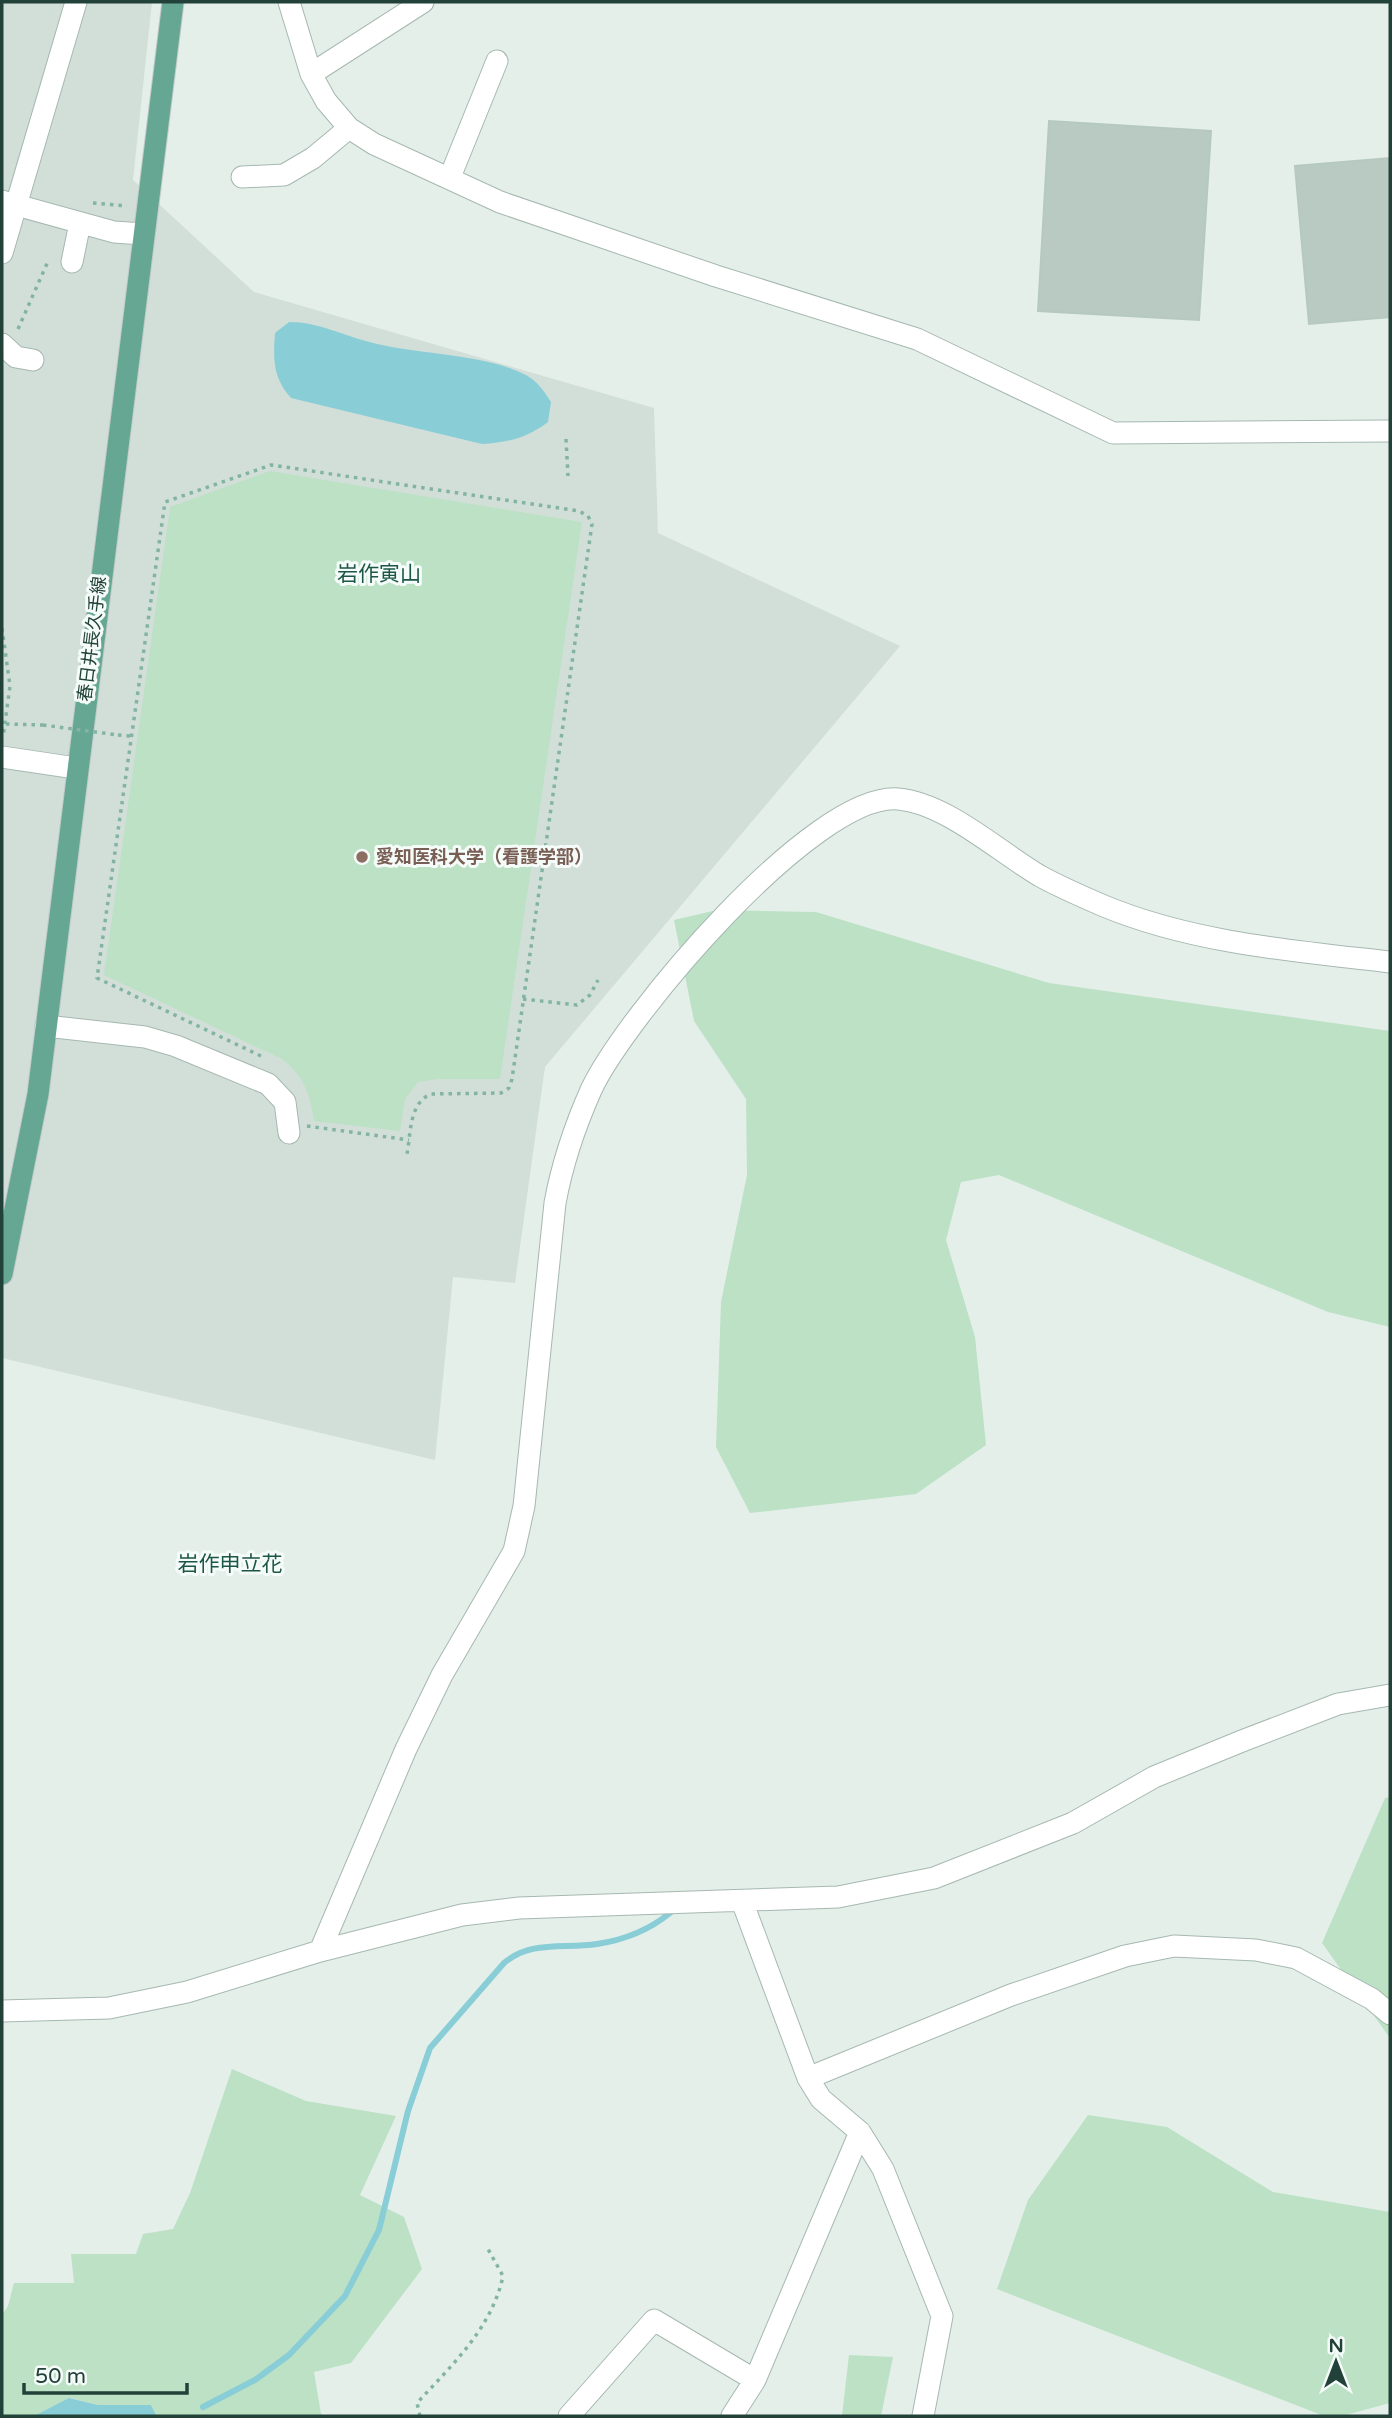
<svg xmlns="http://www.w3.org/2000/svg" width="1392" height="2418" font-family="'Varela Round','Noto Sans JP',sans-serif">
<rect width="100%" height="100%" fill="#e4efea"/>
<!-- built -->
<path fill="#d2dfd9" d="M2,2H152L133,180L254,292L654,408L658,533L900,646L545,1067L515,1283L453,1277L435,1460L2,1358Z"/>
<!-- green -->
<path fill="#bce1c5" d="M270,471L582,522L500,1079H438L418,1082L405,1099L400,1131L314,1121C310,1094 304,1076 282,1059L104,975L170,507Z
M717,910L816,912L1049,983L1390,1031V1327L1328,1312L999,1175L961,1182L946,1240L975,1337L986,1445L916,1494L750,1513L716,1447L721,1302L747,1175L746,1099L694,1021L674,920Z
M1390,1797V2038L1322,1943L1385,1798Z
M232,2069L306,2101L396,2116L360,2195L404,2217L422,2269L351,2363L314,2372L321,2414L324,2416H156L151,2405H98L70,2398L34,2416H2V2315L8,2306L14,2283H74L71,2254H136L143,2234L173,2229L190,2193Z
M1088,2115L1167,2127L1273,2192L1390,2212V2403L1342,2416H1324L997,2289L1028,2200Z
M849,2355L893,2357L881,2416H842Z"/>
<!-- water -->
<path fill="#89cdd7" d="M289,322C319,322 344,336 373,343C420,355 482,353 526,375C537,381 545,392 551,402L548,422C527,438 509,442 482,444L291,398C273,378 273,360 275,333Z
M69,2398L98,2405H151L156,2415L34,2416Z"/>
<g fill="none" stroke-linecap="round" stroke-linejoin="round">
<!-- stream -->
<path stroke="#89cdd7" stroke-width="6" d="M203,2407L255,2380L289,2355L345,2296L379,2230L408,2111L430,2048L504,1963C531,1940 563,1949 597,1944C624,1940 649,1930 670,1913"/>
</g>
<!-- building -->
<path fill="#b9cac3" stroke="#b6c9c1" stroke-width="2" d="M1049,121L1211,131L1199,320L1038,311Z
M1390,158V317L1309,324L1295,166Z"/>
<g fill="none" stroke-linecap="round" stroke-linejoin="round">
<defs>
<path id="minor" d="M289,2L311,74L326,101L349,128L374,144L500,202L716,276L917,339L1113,433L1390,431
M311,74L423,2
M242,177L284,175L313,158L349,128
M450,177L497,61
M2,201L114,232L143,234
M2,253L76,2
M72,262L80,223
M2,344L16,357L33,360
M2,757L76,768
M46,1026L145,1037L176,1046L268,1084L285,1102L289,1133
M742,1901L808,2078L821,2099L860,2132L883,2169L942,2316L923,2416
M320,1951L406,1749L442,1675L514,1551L524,1506L555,1203C562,1165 575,1126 591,1090C625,1017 814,792 898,799C946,803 999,852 1040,876C1060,887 1083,897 1104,906C1193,943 1295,951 1390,962
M2,2011L109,2008L187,1992L320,1951L462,1915L519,1908L838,1897L934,1878L1073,1823L1154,1777L1242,1741L1338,1704L1390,1695
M808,2078L1011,1995L1125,1956L1174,1946L1256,1950L1296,1958L1372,1999L1390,2014
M569,2416L654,2320L755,2380
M732,2416L755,2380L860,2132"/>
<path id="major" d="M2,1274L38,1094L173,2"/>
</defs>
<!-- minor casing -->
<use href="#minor" stroke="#a6b8b1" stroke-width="23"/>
<!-- major casing -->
<use href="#major" stroke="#c1cac8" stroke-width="23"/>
<!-- path -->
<path stroke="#83b4a3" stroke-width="3.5" stroke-dasharray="3.5 5" stroke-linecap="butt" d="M93,203L127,206
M18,329L49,259
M566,439L568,476
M2,628L10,686L3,737
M6,724L43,725
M118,735L130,736
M523,999L577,1005L590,995L598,980
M261,1056L97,978L165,502L271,465L579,511L588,516L592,524L512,1079L509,1088L501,1093L431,1094C409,1103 411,1133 407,1154
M307,1126L409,1140
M420,2416L417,2403C452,2365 492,2328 503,2276L488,2249"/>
<!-- minor -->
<use href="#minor" stroke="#fff" stroke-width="21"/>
<!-- major -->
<use href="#major" stroke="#66a794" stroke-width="21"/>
<!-- path-bridge -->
<path stroke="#83b4a3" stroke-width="3.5" stroke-dasharray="3.5 5" stroke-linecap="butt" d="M43,725L118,735"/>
</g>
<!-- markers -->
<circle fill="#8d6e63" stroke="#f5fbf8" stroke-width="2.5" cx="362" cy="857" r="7"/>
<g text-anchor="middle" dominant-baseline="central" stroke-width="6" stroke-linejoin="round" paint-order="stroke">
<!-- street labels -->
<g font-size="18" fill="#224239" stroke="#f5fbf8">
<text transform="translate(92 639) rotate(-83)">春日井長久手線</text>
</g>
<!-- education labels -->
<g font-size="18" font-weight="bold" fill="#785e54" stroke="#f5fbf8" text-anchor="start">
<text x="376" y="857">愛知医科大学（看護学部）</text>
</g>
<!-- quarter labels -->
<g font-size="21" fill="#1c5646" stroke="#f5fbf8">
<text x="379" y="574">岩作寅山</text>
<text x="230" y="1564">岩作申立花</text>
</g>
</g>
<!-- border -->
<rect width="1392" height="2418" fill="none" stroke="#224239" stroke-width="7"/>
<!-- north arrow -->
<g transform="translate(1336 2362)" stroke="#f5fbf8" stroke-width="5" paint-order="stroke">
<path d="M0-5L12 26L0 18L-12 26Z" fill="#224239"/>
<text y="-10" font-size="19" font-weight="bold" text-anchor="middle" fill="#224239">N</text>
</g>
<!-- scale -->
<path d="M24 2383v10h163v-10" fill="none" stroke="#224239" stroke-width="3.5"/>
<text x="35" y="2383" font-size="21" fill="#224239" stroke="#f5fbf8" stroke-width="5" paint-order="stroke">50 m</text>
</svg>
